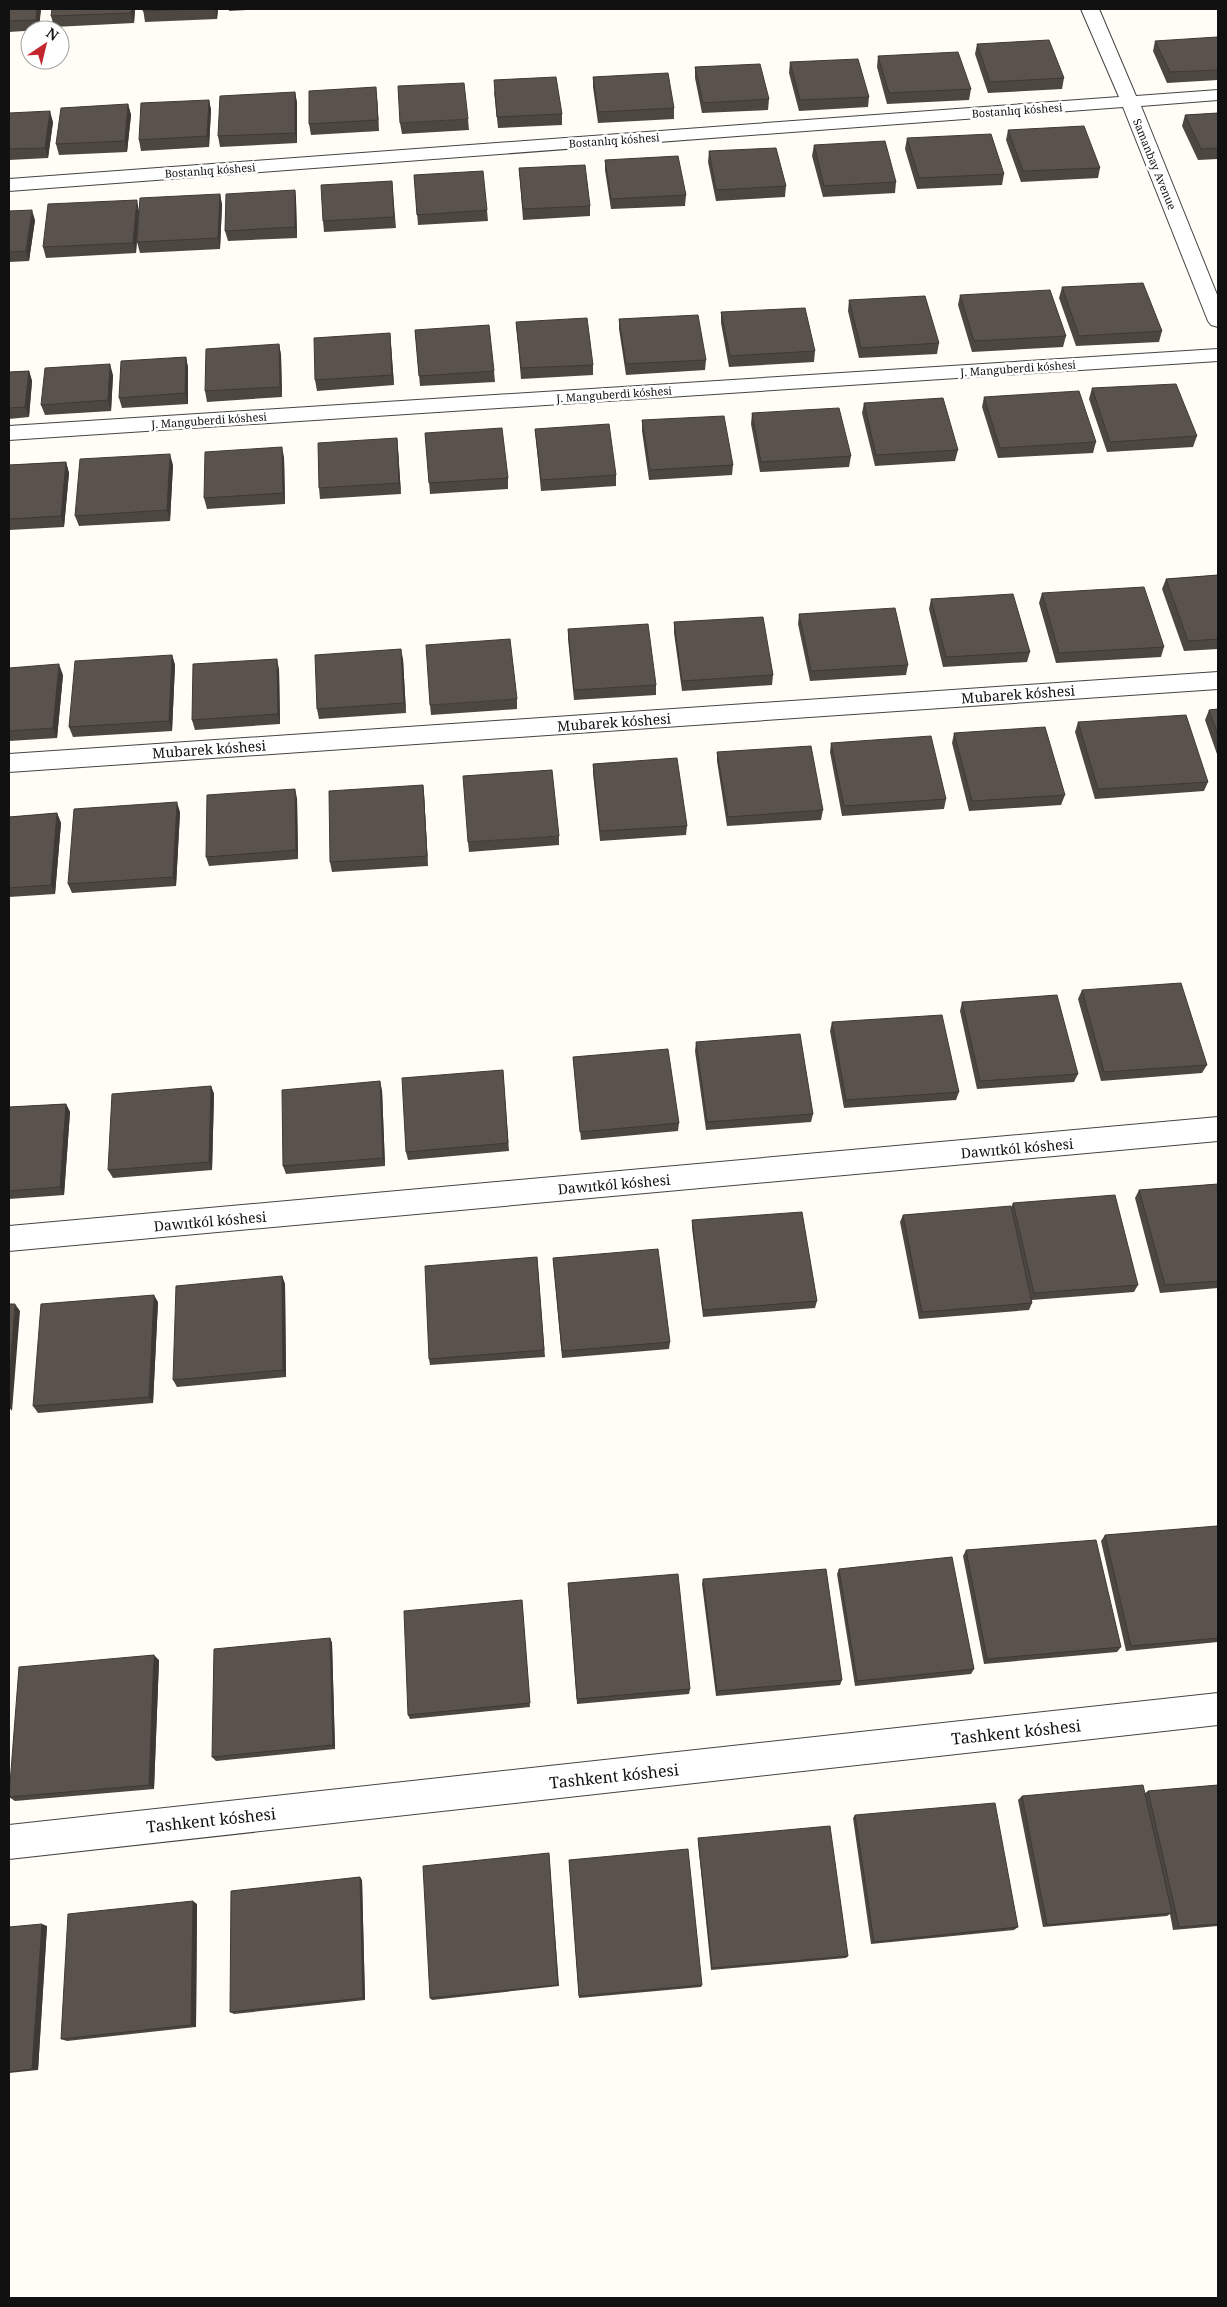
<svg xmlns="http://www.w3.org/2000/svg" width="1227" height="2307" font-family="'Noto Serif',serif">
<rect width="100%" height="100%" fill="#fffdf5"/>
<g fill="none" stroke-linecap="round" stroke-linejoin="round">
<defs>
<path id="minor" d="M1081,9H1099L1136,96L1218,90V100L1141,106L1218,297V327L1211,325L1208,321L1123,107L9,191V179L1119,97Z
M1218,349V361L9,440V426Z
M1218,672V689L9,772V754Z
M1218,1117V1141L9,1251V1226Z
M1218,1693V1725L9,1859V1825Z"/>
</defs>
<!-- minor casing -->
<use href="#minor" stroke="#444" stroke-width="2"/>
<!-- minor -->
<use href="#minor" fill="#fff" fill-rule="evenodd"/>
</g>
<!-- wall -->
<path fill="#4d4742" d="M9,9H41L39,30L9,32Z
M52,9H135L134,23L54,27L51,16Z
M143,9H218L217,19L145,22Z
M229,9H268L229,11Z
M1218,39V80L1167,83L1153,51L1155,41Z
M977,44L1064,78L1062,89L988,93L975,54Z
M878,56L971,89L969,100L887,104L877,67Z
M790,62L869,97L868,107L799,111L789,73Z
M695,67L769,99L768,110L702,113L695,78Z
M593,77L674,108V119L598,123L593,87Z
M494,91L562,114V125L498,128Z
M295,92L297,103V143L220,147L218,136Z
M377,98L379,131L311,135L309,124Z
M209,100L211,110L209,147L141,151L139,140Z
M128,104L131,115L127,152L59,155L56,144Z
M9,113L53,122L48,158L9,160Z
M1218,113V159L1198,160L1182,126L1185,115Z
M468,119L469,130L402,134L400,123Z
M1008,130L1100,168L1098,178L1021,182L1006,140Z
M907,138L1004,174L1002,185L917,189L905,149Z
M814,145L896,182L895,193L823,197L812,156Z
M709,151L786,186L785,197L716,201L708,162Z
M605,160L686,195L685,206L611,209L605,170Z
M519,168L590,206V216L523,220Z
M414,175L487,210L488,221L418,225Z
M392,181L396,228L324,232L323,221Z
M295,190L296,200L297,238L228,241L225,231Z
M220,194L222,205L220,249L140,253L137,242Z
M9,211L35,220L29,261L9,262Z
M139,211L136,253L46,258L43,247Z
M1062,287L1162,331L1159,342L1076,346L1059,298Z
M960,295L1066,336L1063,347L972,352L958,305Z
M849,300L939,343L937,354L859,358L848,311Z
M721,312L815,351L814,362L729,367L721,323Z
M619,319L706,360L705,370L626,375L619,329Z
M516,322L593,365V375L521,379Z
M415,330L494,371L495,382L420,386Z
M390,333L394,385L317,391L315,380Z
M279,344L281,355L282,397L207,402L205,391Z
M186,357L188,368V404L122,408L119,398Z
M29,371L32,381L29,417L9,419V372Z
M113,375L111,411L45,415L41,405Z
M1092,388L1197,436L1193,447L1107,452L1089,399Z
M984,397L1096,442L1093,453L998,458L982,407Z
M864,403L958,450L955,461L875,466L862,413Z
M752,413L851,456L849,467L760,472L751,424Z
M642,420L733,465L732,475L649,480L642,431Z
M535,429L616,475V486L541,491Z
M425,433L508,478V489L430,494Z
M397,438L401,494L320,499L319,488Z
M284,457L285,504L207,509L204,498Z
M66,462L69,473L64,527L9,530V465Z
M173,465L170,521L79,526L75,516Z
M1218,575V649L1184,651L1162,589L1166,579Z
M1042,593L1164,647L1161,657L1056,663L1039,603Z
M931,599L1030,652L1027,662L943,667L929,609Z
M799,614L908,665L906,675L810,681L798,624Z
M674,622L773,675L772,685L682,691L674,633Z
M568,629L656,685V695L574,700L568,639Z
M172,655L175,665L172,731L73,737L69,727Z
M403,659L406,713L319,719L317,709Z
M9,668L63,675L57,738L9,741Z
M279,669L280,724L195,730L192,720Z
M517,699V709L431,715L430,705Z
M1218,709V757L1205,720L1209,710Z
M1078,722L1208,782L1204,791L1095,799L1075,732Z
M954,733L1065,795L1061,805L969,811L952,743Z
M831,743L946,799L944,809L842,816L830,752Z
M717,752L823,810L821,820L727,826L717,761Z
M593,764L687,826L686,835L600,841L593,773Z
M423,785L424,794L428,866L332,872L330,862Z
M297,798L298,859L209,866L206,857Z
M180,812L176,886L72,893L68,884Z
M57,813L61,823L55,894L9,897V817Z
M559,836V845L469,852L468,842Z
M1082,990L1207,1065L1202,1073L1101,1081L1078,999Z
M962,1002L1078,1074L1074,1082L977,1089L960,1011Z
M832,1022L959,1092L956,1100L844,1108L830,1031Z
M696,1042L813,1114L811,1122L706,1130L695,1051Z
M573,1057L679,1123L678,1131L581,1140Z
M503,1070L509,1151L408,1160L406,1152Z
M211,1086L214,1094L212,1170L113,1178L108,1170Z
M382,1090L385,1166L286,1174L283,1166Z
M66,1104L70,1112L64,1195L9,1199V1107Z
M1218,1184V1288L1160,1293L1135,1198L1139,1190Z
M1013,1203L1138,1285L1134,1292L1032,1300V1303L1029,1310L919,1319L900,1222L903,1215L1011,1208Z
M692,1220L817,1301L815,1308L703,1317L692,1228Z
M537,1257L545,1357L430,1365L429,1359Z
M553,1258L670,1342L669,1349L562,1358Z
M282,1276L285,1284L286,1377L177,1387L173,1380Z
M158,1302L153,1403L38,1413L33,1406Z
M1218,1531V1642L1126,1651L1101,1541L1105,1535Z
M966,1550L1121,1647L1117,1652L984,1664L963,1556Z
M839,1569L974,1669L971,1674L855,1686L837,1574Z
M703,1579L842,1680L840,1685L716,1696L702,1584Z
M568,1583L690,1689L689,1694L577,1704Z
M522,1600L530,1707L410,1719L408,1715Z
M330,1638L332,1643L335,1749L216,1761L212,1757Z
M159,1660L154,1789L15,1801L9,1797Z
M1218,1785V1926L1173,1930L1170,1914L1167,1916L1043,1927L1018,1800L1022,1796L1145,1793L1148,1791Z
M855,1815L1018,1927L1014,1930L871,1944L853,1818Z
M698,1838L848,1956L846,1958L711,1970L698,1842Z
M549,1856L559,1986L432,2000L430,1998Z
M569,1860L702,1985L701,1987L579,1998Z
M362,1880L365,2000L234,2014L230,2012Z
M197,1904L196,2027L67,2041L61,2039Z
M47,1926L38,2070L9,2073V1927Z"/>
<!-- shaded-wall -->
<path fill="#3f3936" d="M37,9H41L38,30L36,20Z
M132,9H135L134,23L131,13Z
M215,9H218L217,19Z
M376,87L377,98L379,131L378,120Z
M295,92L297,103V143L295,133Z
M209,100L211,110L209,147L207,136Z
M128,104L131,115L127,152L125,141Z
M50,111L53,122L48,158L45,148Z
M295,190L296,200L297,238L295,227Z
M220,194L222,205L220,249L218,238Z
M137,200L139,211L136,253L133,243Z
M32,210L35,220L29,261L26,251Z
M390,333L391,344L394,385L392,375Z
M279,344L281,355L282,397L280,387Z
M186,357L188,368V404L185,393Z
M110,364L113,375L111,411L108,400Z
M29,371L32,381L29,417L25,407Z
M397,438L398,448L401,494L399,483Z
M282,447L284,457L285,504L283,493Z
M170,454L173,465L170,521L167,510Z
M66,462L69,473L64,527L61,516Z
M401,649L403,659L406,713L404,703Z
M172,655L175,665L172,731L169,721Z
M277,659L279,669L280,724L278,714Z
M59,664L63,675L57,738L53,728Z
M423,785L424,794L428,866L427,856Z
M295,789L297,798L298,859L296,850Z
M177,802L180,812L176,886L173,877Z
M57,813L61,823L55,894L51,885Z
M380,1081L382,1090L385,1166L383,1158Z
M211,1086L214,1094L212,1170L209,1162Z
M66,1104L70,1112L64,1195L60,1187Z
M282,1276L285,1284L286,1377L283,1370Z
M154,1295L158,1302L153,1403L149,1397Z
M15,1304L20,1311L12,1411L9,1407V1379Z
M330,1638L332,1643L335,1749L333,1745Z
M154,1655L159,1660L154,1789L149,1785Z
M360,1877L362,1880L365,2000L363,1998Z
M193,1901L197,1904L196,2027L191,2025Z
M42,1924L47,1926L38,2070L32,2069Z"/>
<!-- building -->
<path fill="#5a524d" stroke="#3f3936" d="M9,9H37L36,20L9,21Z
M52,9H132L131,13L51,16Z
M143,9H194L143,11Z
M1217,37L1218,39V70L1170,72L1155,41Z
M1049,40L1064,78L990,82L977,44Z
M958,52L971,89L889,93L878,56Z
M858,59L869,97L800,100L790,62Z
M760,64L769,99L703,103L695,67Z
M668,73L674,108L598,112L593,77Z
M556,77L562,114L497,117L494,80Z
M464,83L468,119L400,123L398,86Z
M376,87L378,120L309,124V91Z
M295,92V133L218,136L220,96Z
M209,100L207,136L139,140L141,103Z
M128,104L125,141L56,144L61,108Z
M50,111L45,148L9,149V113Z
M1218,113V148L1201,149L1185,115Z
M1084,126L1100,168L1023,171L1008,130Z
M991,134L1004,174L919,178L907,138Z
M885,141L896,182L824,186L814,145Z
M776,148L786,186L716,190L709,151Z
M678,156L686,195L611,199L605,160Z
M585,165L590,206L523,209L519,168Z
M483,171L487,210L417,215L414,175Z
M392,181L394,217L323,221L321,185Z
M295,190V227L225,231L226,194Z
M220,194L218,238L137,242L140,198Z
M137,200L133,243L43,247L48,204Z
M32,210L26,251L9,252V211Z
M1143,283L1162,331L1079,336L1062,287Z
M1050,290L1066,336L974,341L960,295Z
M925,296L939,343L861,348L849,300Z
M805,308L815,351L730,356L721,312Z
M698,315L706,360L626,364L619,319Z
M587,318L593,365L521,368L516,322Z
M489,325L494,371L419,376L415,330Z
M390,333L392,375L315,380L314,338Z
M279,344L280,387L205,391L206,349Z
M186,357L185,393L119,398L121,361Z
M110,364L108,400L41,405L45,368Z
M29,371L25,407L9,408V372Z
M1176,384L1197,436L1110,442L1092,388Z
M1079,391L1096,442L1000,448L984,397Z
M943,398L958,450L876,455L864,403Z
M839,408L851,456L761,462L752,413Z
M724,416L733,465L650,470L642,420Z
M609,424L616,475L541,480L535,429Z
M502,428L508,478L429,483L425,433Z
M397,438L399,483L319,488L318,443Z
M282,447L283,493L204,498L205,452Z
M170,454L167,510L75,516L80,459Z
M66,462L61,516L9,519V465Z
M1218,575V639L1188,641L1166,579Z
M1144,587L1164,647L1059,653L1042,593Z
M1013,594L1030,652L946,657L931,599Z
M895,608L908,665L811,671L799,614Z
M763,617L773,675L682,681L674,622Z
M648,624L656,685L574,690L568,629Z
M510,639L517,699L430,705L426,645Z
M401,649L404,703L317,709L315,655Z
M172,655L169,721L69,727L75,661Z
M277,659L278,714L192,720L193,664Z
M59,664L53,728L9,731V668Z
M1218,709V735L1209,710Z
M1186,715L1208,782L1098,789L1078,722Z
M1045,727L1065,795L972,801L954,733Z
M931,736L946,799L844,806L831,743Z
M811,746L823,810L728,817L717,752Z
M677,758L687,826L600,831L593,764Z
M552,770L559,836L468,842L463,776Z
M423,785L427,856L330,862L329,791Z
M295,789L296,850L206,857L207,795Z
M177,802L173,877L68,884L74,809Z
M57,813L51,885L9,888V817Z
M1181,983L1207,1065L1104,1072L1082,990Z
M1057,995L1078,1074L980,1081L962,1002Z
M942,1015L959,1092L846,1100L832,1022Z
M800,1034L813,1114L707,1122L696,1042Z
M668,1049L679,1123L580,1132L573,1057Z
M503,1070L508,1143L406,1152L402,1078Z
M380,1081L383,1158L283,1166L282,1090Z
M211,1086L209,1162L108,1170L112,1094Z
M66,1104L60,1187L9,1191V1107Z
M1218,1184V1281L1165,1285L1139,1190Z
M1115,1195L1138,1285L1034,1293L1013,1203Z
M1011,1206L1032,1303L922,1312L903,1215Z
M802,1212L817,1301L703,1310L692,1220Z
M658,1249L670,1342L562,1351L553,1258Z
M537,1257L544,1350L429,1359L425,1266Z
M282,1276L283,1370L173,1380L176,1286Z
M154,1295L149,1397L33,1406L41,1304Z
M9,1304H15L9,1379Z
M1217,1526L1218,1531V1638L1131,1646L1105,1535Z
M1096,1540L1121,1647L987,1659L966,1550Z
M952,1557L974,1669L857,1681L839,1569Z
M826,1569L842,1680L717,1691L703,1579Z
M678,1574L690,1689L577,1699L568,1583Z
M522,1600L530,1703L408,1715L404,1611Z
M330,1638L333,1745L212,1757L214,1649Z
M154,1655L149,1785L9,1797L19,1667Z
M1143,1785L1172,1913L1047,1925L1022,1796Z
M1218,1785V1924L1179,1927L1148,1791Z
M995,1803L1018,1927L874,1942L855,1815Z
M830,1826L848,1956L712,1968L698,1838Z
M688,1849L702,1985L579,1996L569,1860Z
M549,1853L558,1985L430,1998L423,1866Z
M360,1877L363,1998L230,2012L231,1891Z
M193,1901L191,2025L61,2039L68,1914Z
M42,1924L32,2069L9,2072V1927Z"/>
<g text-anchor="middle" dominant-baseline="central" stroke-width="5" stroke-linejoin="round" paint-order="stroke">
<!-- far-street labels -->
<g font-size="11" fill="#111" stroke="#fff">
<text transform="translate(1017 110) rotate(-4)">Bostanlıq kóshesi</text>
<text transform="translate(614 140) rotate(-4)">Bostanlıq kóshesi</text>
<text transform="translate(1155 164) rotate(68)">Samanbay Avenue</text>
<text transform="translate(210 170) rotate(-4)">Bostanlıq kóshesi</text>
<text transform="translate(1018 368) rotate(-4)">J. Manguberdi kóshesi</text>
<text transform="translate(614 394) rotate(-4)">J. Manguberdi kóshesi</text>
<text transform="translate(209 420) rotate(-4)">J. Manguberdi kóshesi</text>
</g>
<!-- street labels -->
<g font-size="14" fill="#111" stroke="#fff">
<text transform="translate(1018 694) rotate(-4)">Mubarek kóshesi</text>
<text transform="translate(614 722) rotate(-4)">Mubarek kóshesi</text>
<text transform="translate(209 749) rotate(-4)">Mubarek kóshesi</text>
<text transform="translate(1017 1148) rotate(-5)">Dawıtkól kóshesi</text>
<text transform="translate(614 1184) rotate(-5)">Dawıtkól kóshesi</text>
<text transform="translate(210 1221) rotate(-5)">Dawıtkól kóshesi</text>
</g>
<!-- near-street labels -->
<g font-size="16" fill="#111" stroke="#fff">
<text transform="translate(1016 1732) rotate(-6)">Tashkent kóshesi</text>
<text transform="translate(614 1776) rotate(-6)">Tashkent kóshesi</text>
<text transform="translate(211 1820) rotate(-6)">Tashkent kóshesi</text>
</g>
</g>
<!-- border -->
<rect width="1227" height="2307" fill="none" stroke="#111111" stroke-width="20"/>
<!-- north arrow -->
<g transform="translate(45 45) rotate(35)"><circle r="24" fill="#ffffff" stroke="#a0a0a0"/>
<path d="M0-4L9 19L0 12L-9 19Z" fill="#c4262e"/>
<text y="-8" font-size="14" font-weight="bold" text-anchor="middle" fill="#111111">N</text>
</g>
</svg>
